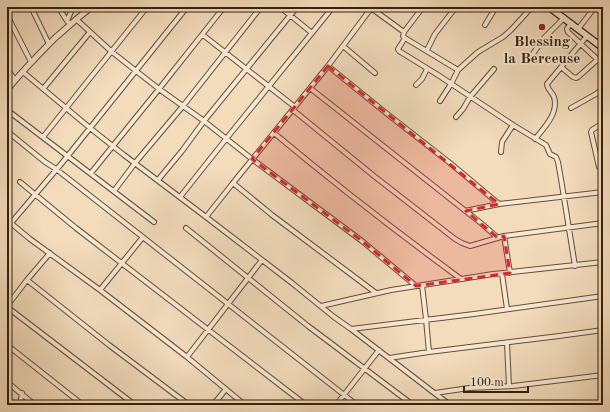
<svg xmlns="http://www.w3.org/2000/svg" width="610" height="412" font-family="'Old Standard TT',serif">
<rect width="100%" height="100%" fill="#f2dcbc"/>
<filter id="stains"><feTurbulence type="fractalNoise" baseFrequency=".005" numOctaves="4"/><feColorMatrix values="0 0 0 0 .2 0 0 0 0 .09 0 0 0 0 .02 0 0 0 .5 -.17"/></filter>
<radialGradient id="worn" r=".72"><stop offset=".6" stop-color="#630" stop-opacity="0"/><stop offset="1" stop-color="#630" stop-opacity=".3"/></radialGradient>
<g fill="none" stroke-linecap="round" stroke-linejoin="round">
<defs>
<path id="minor" d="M31,7L49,44
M58,7L67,21
M280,7L312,33
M423,7L404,32L403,36L405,38L458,70
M594,7L603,13
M371,8L404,32
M7,15L31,62
M76,19L112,52L159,89L204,121L252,159L362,241L416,286
M571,23L567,29L568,32L598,60
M70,24L67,21L73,7
M485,25L496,7
M578,29L595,7
M203,35L295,107
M405,38L398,49L399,51L438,75L513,125L546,145L550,154L556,157L558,162L561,179L575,266
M343,46L375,73
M427,50L435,34L456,7
M528,61L544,38L564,18
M328,66L386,113L450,163L499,204
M561,67L573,77L576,78L578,77L597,60L600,61L603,64
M7,69L15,80
M23,72L90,128L124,155L206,217L292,283L334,317L351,329L450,405
M416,85L422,79L427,69
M310,88L482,224L498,238
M43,89L90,32
M440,101L451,84L458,70L478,52L503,37L511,30L532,7
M571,108L596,94L603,89
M7,110L154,222
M293,110L374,176L455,239L462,243L470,246L504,236L603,223
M456,117L463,109L470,97L494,69
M8,132L45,162L56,169L357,405
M274,133C335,184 397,232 461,279
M43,137L147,7
M535,139C544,128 559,113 554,97C552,92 547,89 547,84L587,36
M501,152L502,142L513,125
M599,167L591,132L592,130L603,123
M91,173L159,89L224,7
M158,180L182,151L204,121L297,7
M20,182L76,228L306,405
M233,183L328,66L372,7
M114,191L135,163L183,106L261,7
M180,197L226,139L333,7
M465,211L499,204L603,192
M206,217L233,183L272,215L376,293
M7,220L30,239L100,290L187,357L245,405
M11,223L62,163L187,7
M186,228L308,326L413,405
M504,236L510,273
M502,274L507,309
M27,280L109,345L189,405
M422,285L426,319L429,352
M100,290L143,237
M7,306L27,280L50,253
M321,306L391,290L493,274L603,262
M7,307L135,405
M351,329L474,314L603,296
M507,343L509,386
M7,345L83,405
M187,357L262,260
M389,358L429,352L559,336L603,330
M7,382L35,405
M435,393L469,388L513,386L603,375
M20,405L22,393
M213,405L226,389
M336,405L379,350"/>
<path id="tertiary" d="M7,90C22,71 39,54 56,37C68,27 79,16 92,7"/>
<path id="secondary" d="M549,7L603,48"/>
</defs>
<!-- minor casing -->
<use href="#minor" stroke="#644f36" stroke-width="6"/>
<!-- tertiary casing -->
<use href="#tertiary" stroke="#644f36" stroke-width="7"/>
<!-- secondary casing -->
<use href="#secondary" stroke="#35200a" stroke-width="8"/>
<!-- minor -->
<use href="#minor" stroke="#f7e8d3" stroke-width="4"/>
<!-- tertiary -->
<use href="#tertiary" stroke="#f7e8d3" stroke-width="5"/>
<!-- secondary -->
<use href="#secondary" stroke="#f7e8d3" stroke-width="5.5"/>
</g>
<!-- marked area -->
<path fill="#d62828" fill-opacity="0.2" stroke="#d62828" stroke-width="3" stroke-dasharray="8 5" stroke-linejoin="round" d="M328,66L499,204L466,211L498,238L504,236L510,273L416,286L362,241L252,159Z"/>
<!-- markers -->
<circle fill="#8f2418" stroke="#f7e8d3" stroke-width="1.5" cx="542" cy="27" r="4"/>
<g text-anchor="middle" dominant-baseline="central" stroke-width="4" stroke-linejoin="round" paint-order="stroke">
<!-- poi labels -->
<g font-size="15" font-weight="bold" fill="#35200a" stroke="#f7e8d3">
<text x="542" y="42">Blessing<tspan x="542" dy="17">la Berceuse</tspan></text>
</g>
</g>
<!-- margin -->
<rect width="610" height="412" fill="none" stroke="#f2dcbc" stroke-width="24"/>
<rect x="8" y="8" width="594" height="396" fill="none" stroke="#35200a" stroke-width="2"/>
<rect x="12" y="12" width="586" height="388" fill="none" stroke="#35200a"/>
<!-- scale -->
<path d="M464 386v6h64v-6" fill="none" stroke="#35200a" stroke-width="2"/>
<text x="470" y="386" font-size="12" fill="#35200a" stroke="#f7e8d3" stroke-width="3" paint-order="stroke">100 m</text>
<rect width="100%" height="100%" filter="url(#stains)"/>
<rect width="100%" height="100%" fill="url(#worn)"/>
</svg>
